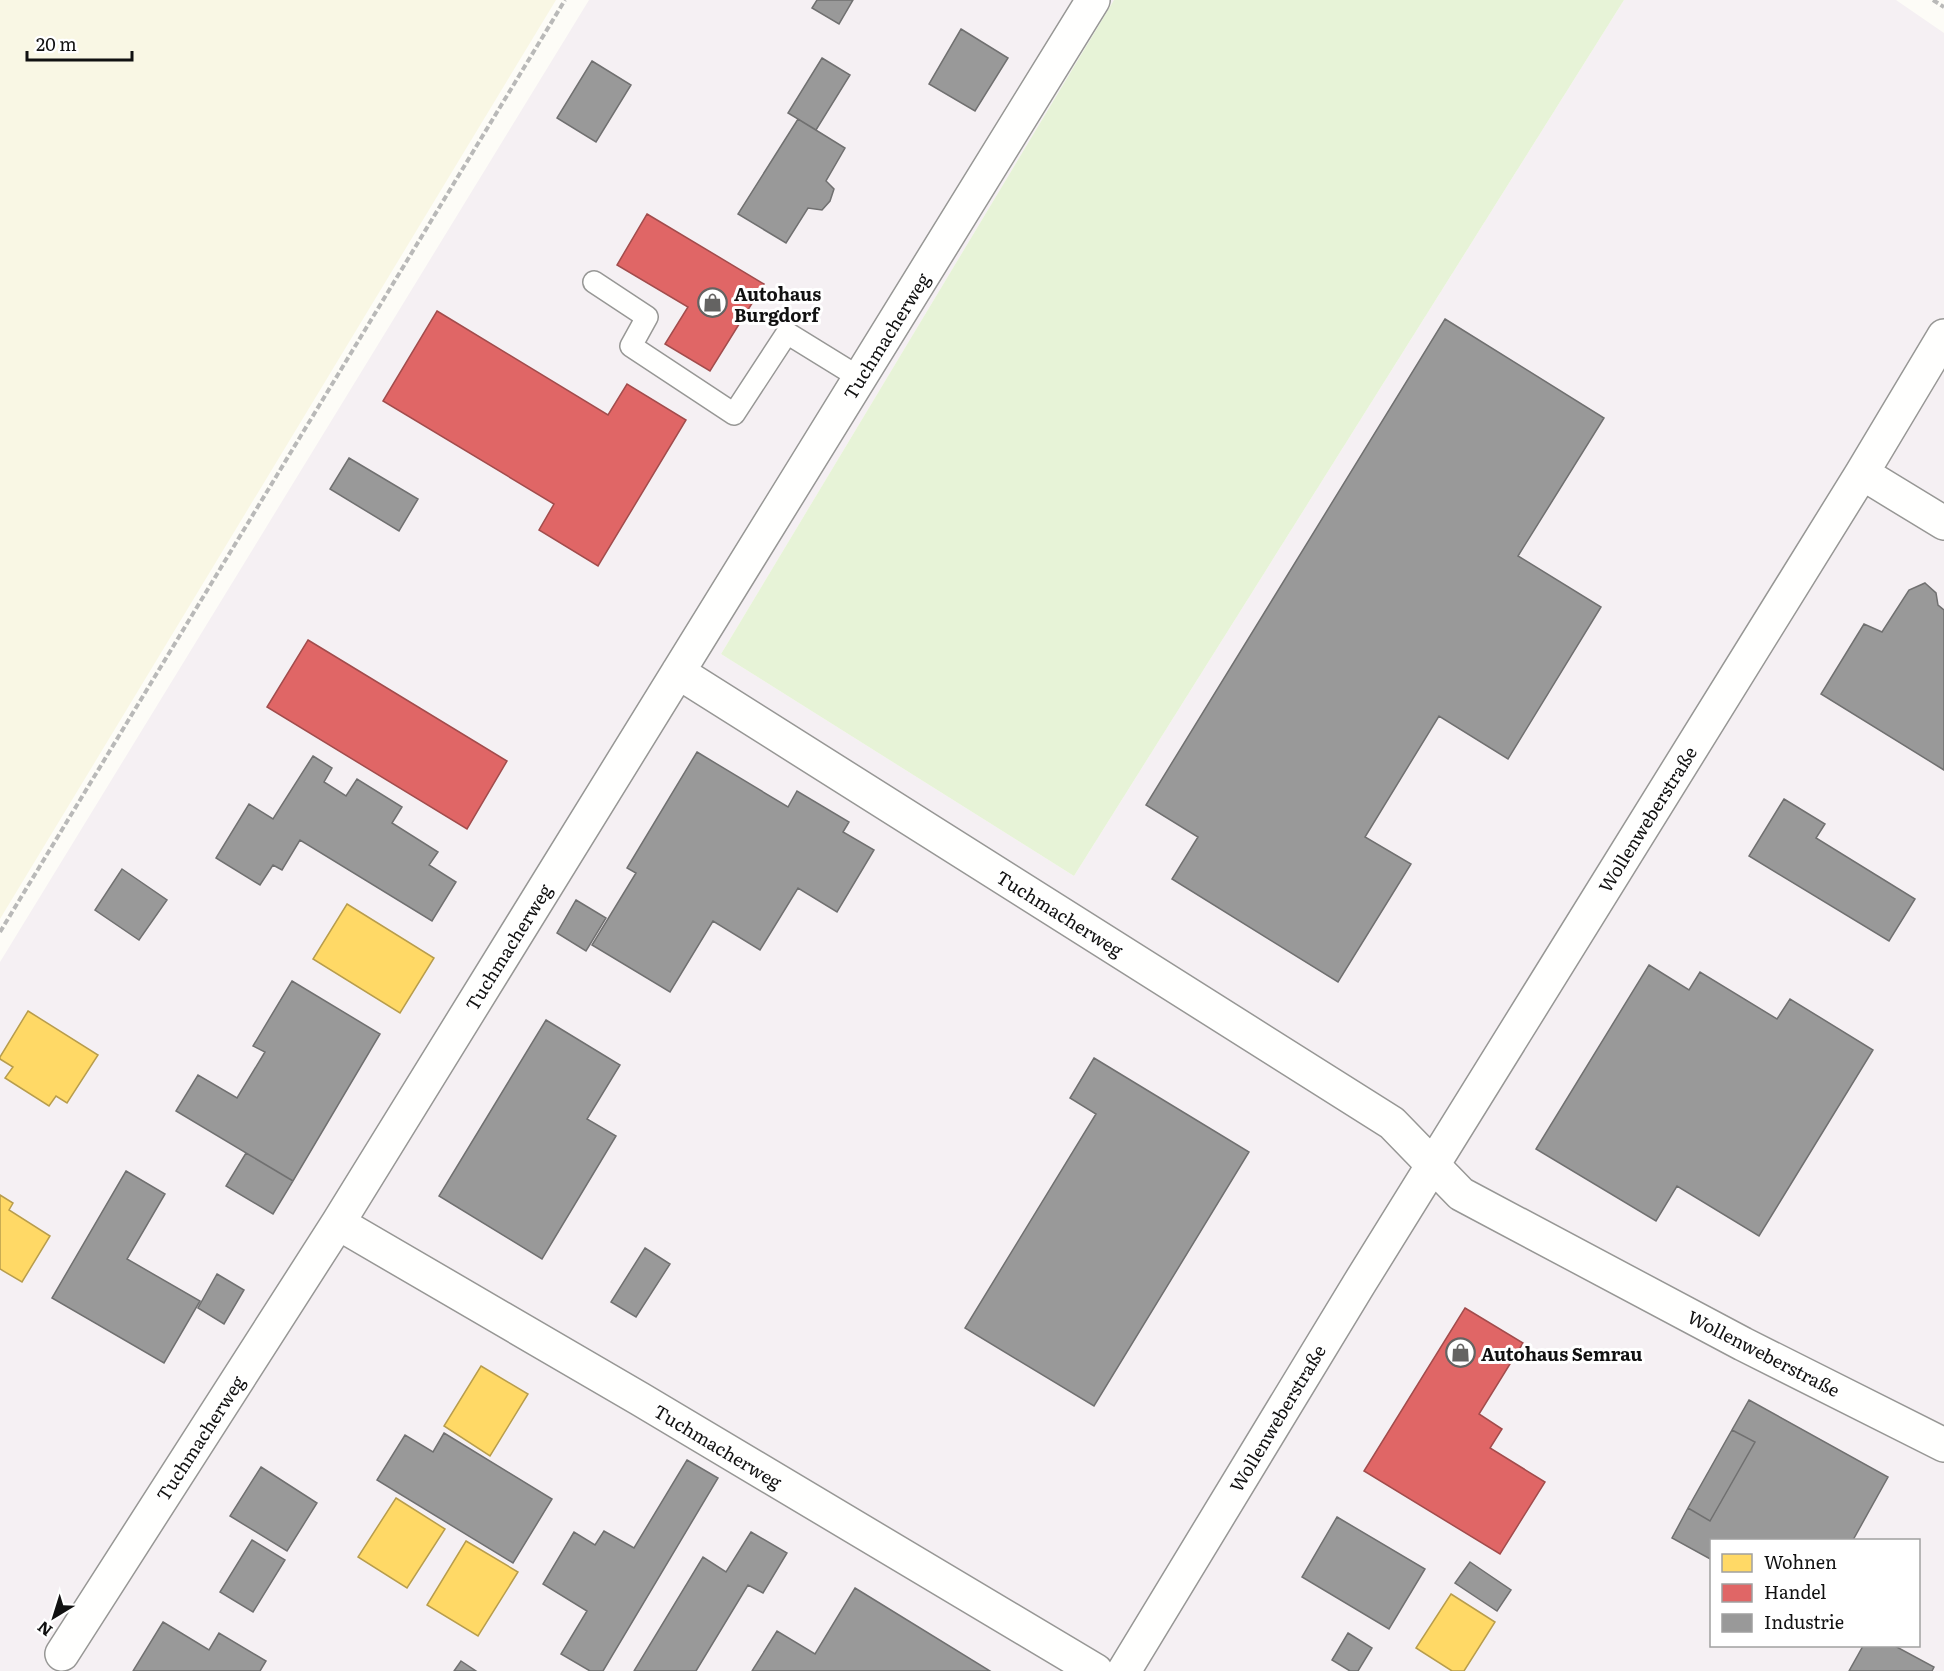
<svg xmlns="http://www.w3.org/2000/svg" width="1944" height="1671" font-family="Literata,serif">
<rect width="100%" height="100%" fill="#fdfcf7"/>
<!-- industrial -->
<path fill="#f5f0f3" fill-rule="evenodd" d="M589,0H1114L721,654L1074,876L1624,0H1896L1944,33V1671H0V962ZM1712,1540H1918V1646H1712Z"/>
<!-- farmland -->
<path fill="#f9f7e4" d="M0,0H556L0,919Z"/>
<!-- green -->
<path fill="#e7f3d7" d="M1114,0H1624L1074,876L721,654Z"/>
<!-- homes -->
<path fill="#ffd966" stroke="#b89d4c" stroke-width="1.5" d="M347,904L434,958L400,1013L313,959Z
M28,1011L98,1055L67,1103L56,1096L49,1106L5,1078L13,1067L0,1059V1057Z
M0,1195L13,1203L9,1210L50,1236L22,1282L0,1269Z
M481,1366L528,1394L490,1456L444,1426Z
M396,1498L445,1529L407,1588L358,1557Z
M466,1541L518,1572L478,1636L427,1605Z
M1451,1594L1495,1622L1464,1671H1452L1416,1648Z"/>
<!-- shops -->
<path fill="#e06666" stroke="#a24c4c" stroke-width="1.5" d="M647,214L764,284L710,371L665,344L688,307L617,265Z
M437,311L608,415L627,384L686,420L598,566L539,530L554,504L383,401Z
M308,640L507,761L467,829L267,707Z
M1465,1308L1523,1343L1479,1414L1502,1429L1490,1448L1545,1482L1500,1554L1364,1471Z"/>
<!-- industry -->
<path fill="#999" stroke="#707070" stroke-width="1.5" d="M817,0H853L839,24L812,8Z
M961,29L1008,58L975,111L929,84Z
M822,58L850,75L816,130L788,113Z
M592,61L631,85L596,142L557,118Z
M798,119L845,148L826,181L834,189L830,201L822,210L808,208L786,243L738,214Z
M1445,319L1604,418L1518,556L1601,607L1508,759L1439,716L1365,837L1411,864L1338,982L1172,879L1198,837L1146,805Z
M349,458L418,499L399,531L330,489Z
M1925,583L1936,593L1938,605L1944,610V770L1821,694L1864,624L1882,632L1909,590Z
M697,752L788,807L797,791L849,822L843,832L874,850L837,912L798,888L760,950L713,921L670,992L592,945L636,873L627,868Z
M313,756L332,768L324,782L346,796L357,779L402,807L392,823L438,852L429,865L456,882L432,921L300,840L282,870L273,865L260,885L216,858L249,804L273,819Z
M1784,799L1825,824L1816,838L1915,899L1889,941L1749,856Z
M122,869L167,900L139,940L95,910Z
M576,900L606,918L586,951L557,933Z
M1649,965L1689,990L1700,972L1777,1019L1790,999L1873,1050L1759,1236L1677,1186L1656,1221L1536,1149Z
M292,981L380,1034L293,1181L176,1111L198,1075L237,1098L265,1052L253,1046Z
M546,1020L620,1065L587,1119L616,1136L542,1259L439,1196Z
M1094,1058L1249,1152L1094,1406L965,1328L1096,1114L1070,1098Z
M246,1153L293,1181L273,1214L226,1186Z
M126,1171L165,1194L127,1259L200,1301L164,1363L52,1298Z
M645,1248L670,1264L636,1317L611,1302Z
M217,1274L244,1290L224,1324L198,1308Z
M1749,1400L1888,1477L1853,1540H1712V1560L1672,1538L1688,1508L1710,1521L1755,1442L1732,1430Z
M1732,1430L1755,1442L1710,1521L1688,1508Z
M444,1433L552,1499L513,1563L377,1480L405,1435L433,1452Z
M687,1460L718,1478L603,1671H590L561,1654L587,1611L543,1584L574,1532L595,1545L604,1531L634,1548Z
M261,1467L317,1503L287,1551L230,1516Z
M1337,1517L1425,1569L1389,1629L1302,1577Z
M751,1532L787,1553L763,1593L748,1585L696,1671H634L703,1557L726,1572Z
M252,1540L285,1560L253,1612L220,1592Z
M1470,1562L1511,1590L1497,1611L1455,1583Z
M855,1588L990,1671H752L777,1631L815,1654Z
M163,1622L209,1650L219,1633L266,1661L260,1671H133Z
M1348,1633L1372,1648L1358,1671H1350L1332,1660Z
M1863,1646H1895L1934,1667L1932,1671H1849Z
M461,1661L476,1671H454Z"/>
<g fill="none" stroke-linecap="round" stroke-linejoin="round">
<defs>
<path id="service" d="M594,282L647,317L631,346L734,414L787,333L860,378"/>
<path id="minor" d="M1862,473L1944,523
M678,672L1392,1123L1461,1194L1743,1344L1944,1445
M338,1223L640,1399L1096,1671
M62,1654L338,1223L1093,0
M1124,1671L1359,1284L1862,473L1944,336"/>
</defs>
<!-- service casing -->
<use href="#service" stroke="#979795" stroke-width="24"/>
<!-- minor casing -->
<use href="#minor" stroke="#979795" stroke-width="36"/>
<!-- path -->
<path stroke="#b9b9b8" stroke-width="4" stroke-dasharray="6 3" stroke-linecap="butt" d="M1933,0L1944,7
M0,932L565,0"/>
<!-- service -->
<use href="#service" stroke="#fffffe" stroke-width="21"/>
<!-- minor -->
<use href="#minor" stroke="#fffffe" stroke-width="33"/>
</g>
<!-- icons -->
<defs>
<symbol id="shop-ring" viewBox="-11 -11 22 22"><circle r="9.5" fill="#fff" stroke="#646362" stroke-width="1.5"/><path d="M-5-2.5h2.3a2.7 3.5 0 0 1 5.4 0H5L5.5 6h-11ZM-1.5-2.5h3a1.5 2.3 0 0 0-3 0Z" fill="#646362"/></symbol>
</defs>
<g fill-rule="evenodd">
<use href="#shop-ring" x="696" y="286" width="33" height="33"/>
<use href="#shop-ring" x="1444" y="1336" width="33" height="33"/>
</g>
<g text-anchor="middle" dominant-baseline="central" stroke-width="6" stroke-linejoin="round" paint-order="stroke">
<!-- poi labels -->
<g font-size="18" font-weight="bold" fill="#111" stroke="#fff" text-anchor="start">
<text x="734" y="293">Autohaus<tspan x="734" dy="21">Burgdorf</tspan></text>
<text x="1481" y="1353">Autohaus Semrau</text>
</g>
<!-- street labels -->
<g font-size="18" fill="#111" stroke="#fff">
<text transform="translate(886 336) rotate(-58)">Tuchmacherweg</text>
<text transform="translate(1647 819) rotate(-58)">Wollenweberstraße</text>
<text transform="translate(1060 913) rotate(32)">Tuchmacherweg</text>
<text transform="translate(508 947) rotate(-58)">Tuchmacherweg</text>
<text transform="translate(1764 1353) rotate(27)">Wollenweberstraße</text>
<text transform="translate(1277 1418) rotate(-59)">Wollenweberstraße</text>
<text transform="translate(200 1438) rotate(-57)">Tuchmacherweg</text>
<text transform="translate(718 1446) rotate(31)">Tuchmacherweg</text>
</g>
</g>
<!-- legend -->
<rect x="1710" y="1539" width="210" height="108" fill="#ffffff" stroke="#a0a0a0" stroke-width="1.5"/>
<rect x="1722" y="1554" width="30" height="18" fill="#ffd966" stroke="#a0a0a0" stroke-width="1.5"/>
<text x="1764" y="1569" font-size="18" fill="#111111">Wohnen</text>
<rect x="1722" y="1584" width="30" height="18" fill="#e06666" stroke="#a0a0a0" stroke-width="1.5"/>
<text x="1764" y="1599" font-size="18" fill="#111111">Handel</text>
<rect x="1722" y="1614" width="30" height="18" fill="#999999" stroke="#a0a0a0" stroke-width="1.5"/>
<text x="1764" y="1629" font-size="18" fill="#111111">Industrie</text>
<!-- north arrow -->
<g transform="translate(54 1617) rotate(218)" stroke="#ffffff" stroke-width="4.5" paint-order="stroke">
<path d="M0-4.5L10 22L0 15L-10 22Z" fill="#111111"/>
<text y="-9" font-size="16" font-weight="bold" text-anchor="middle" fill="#111111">N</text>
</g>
<!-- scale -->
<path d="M27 51v9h105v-9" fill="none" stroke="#111111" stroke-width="3"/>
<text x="36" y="51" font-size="18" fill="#111111" stroke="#ffffff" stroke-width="4.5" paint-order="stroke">20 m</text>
</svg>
